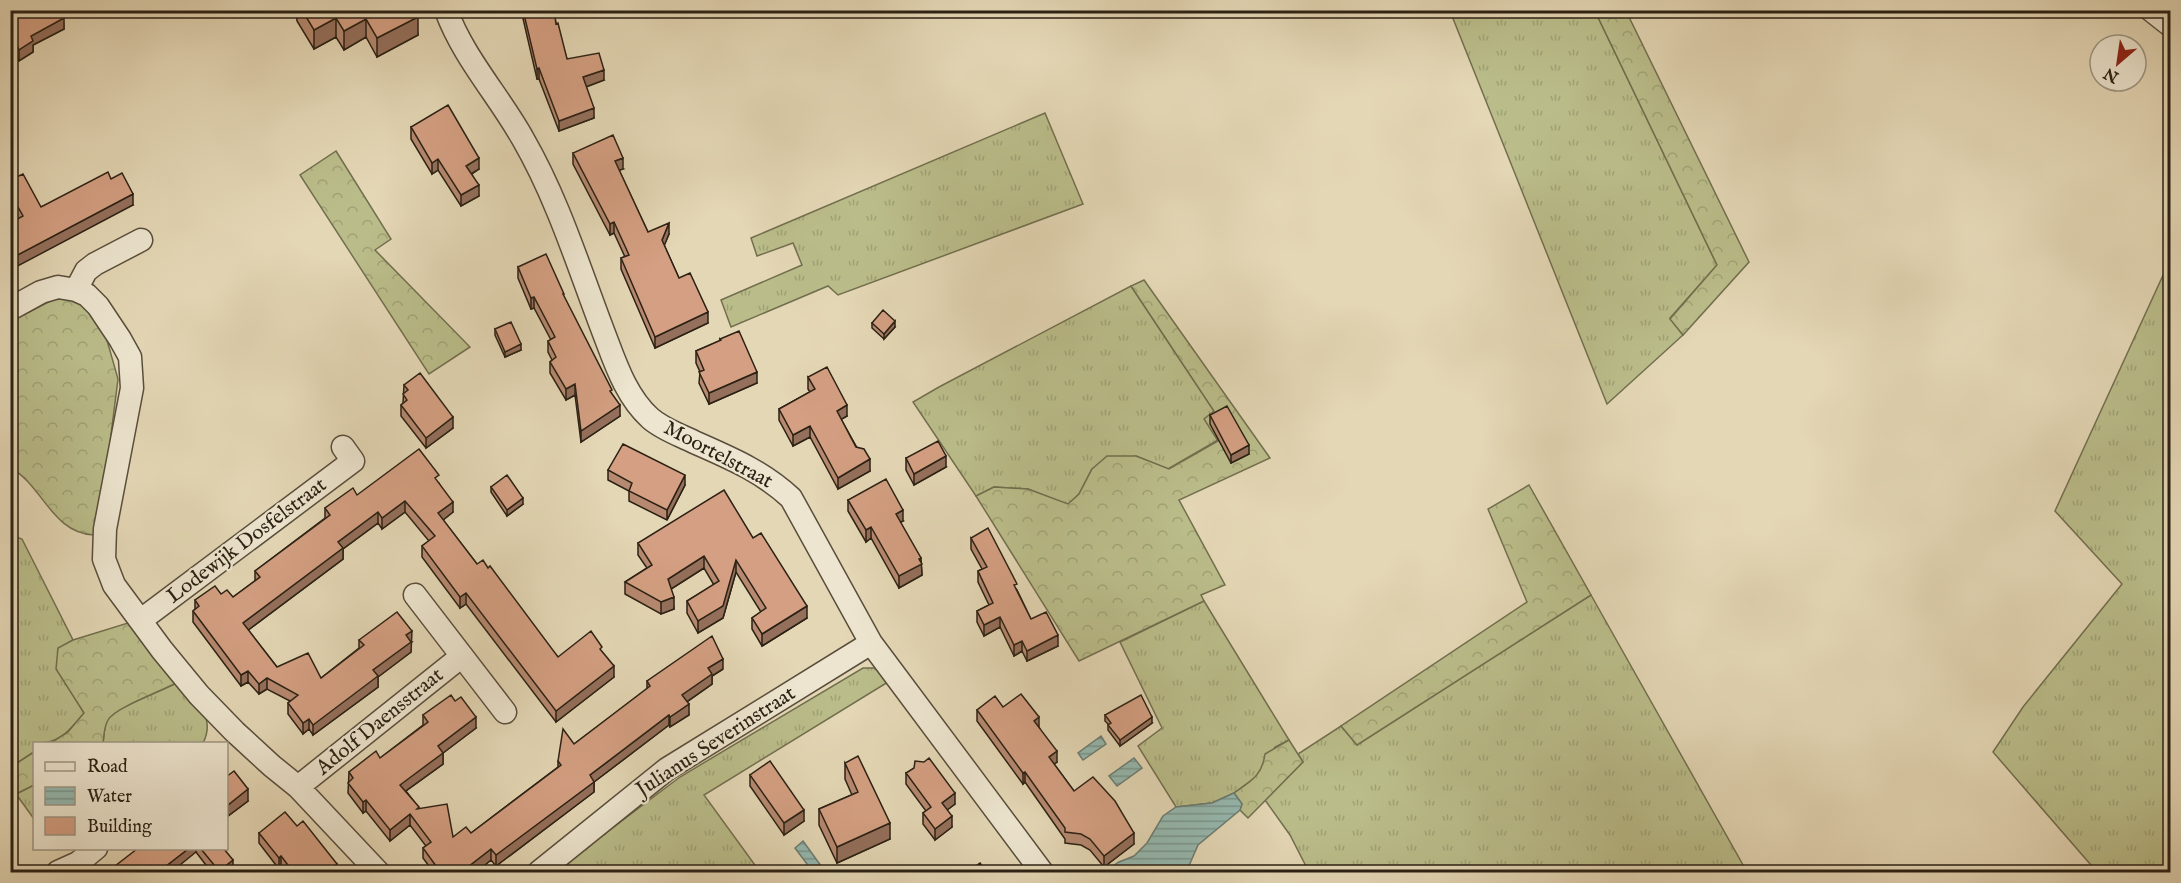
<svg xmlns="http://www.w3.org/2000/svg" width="2181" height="883" font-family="'IM FELL English',serif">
<defs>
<pattern id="grass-tufts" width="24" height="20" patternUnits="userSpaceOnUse" patternTransform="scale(1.5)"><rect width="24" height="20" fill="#babd8a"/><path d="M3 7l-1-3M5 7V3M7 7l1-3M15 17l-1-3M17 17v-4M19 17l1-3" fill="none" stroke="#a0a276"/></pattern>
<pattern id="forest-crowns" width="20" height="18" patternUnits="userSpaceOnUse" patternTransform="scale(1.5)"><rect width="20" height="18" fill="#babd8a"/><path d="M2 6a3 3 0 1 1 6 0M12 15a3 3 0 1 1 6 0" fill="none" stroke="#a0a276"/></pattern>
<pattern id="water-rules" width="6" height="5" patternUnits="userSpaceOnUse" patternTransform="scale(1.5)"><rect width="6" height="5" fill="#95b9b0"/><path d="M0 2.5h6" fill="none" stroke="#7a968e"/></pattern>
</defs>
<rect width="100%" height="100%" fill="#e4d7b5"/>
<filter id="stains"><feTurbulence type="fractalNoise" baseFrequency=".00333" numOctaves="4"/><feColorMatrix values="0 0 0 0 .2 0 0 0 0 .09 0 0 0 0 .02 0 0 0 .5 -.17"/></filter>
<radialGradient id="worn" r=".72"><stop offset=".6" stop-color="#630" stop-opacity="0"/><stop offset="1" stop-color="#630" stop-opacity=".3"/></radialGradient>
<!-- grass -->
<path fill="url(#grass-tufts)" stroke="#726f4f" stroke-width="1.5" d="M1450,11H1595L1717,265L1670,318L1683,335L1607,404Z
M1045,113L1083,204L838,295L828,286L731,327L721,300L802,265L793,243L757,256L751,238Z
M2170,260V872H2097L1993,752L2023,707L2122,584L2055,511Z
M1131,286L1214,411L1218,440L1168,469L1136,456L1092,469L1079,494L1068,505L1028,489L994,487L976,496L913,402L939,387Z
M11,535L22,539L73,640L58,649L73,694L84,713C68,732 61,743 34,744V752L11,767Z
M1591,595L1747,872H1309L1290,835L1265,800L1303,762L1298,754L1341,726L1357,745Z
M1204,601L1289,740L1275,747L1256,777L1234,793L1212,803L1176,807L1138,746L1162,728L1120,642Z
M863,668H875L888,682L704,795L760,872H554L680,777Z
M176,683C194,700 217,716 203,743L103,744C104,735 104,727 107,719C114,708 162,691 176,683Z
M34,785V819L16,794Z"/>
<!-- forest -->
<path fill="url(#forest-crowns)" stroke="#726f4f" stroke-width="1.5" d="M1595,11H1626L1749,262L1683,335L1670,319L1717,265Z
M336,151L391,239L375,250L470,347L429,374L300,175Z
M1144,280L1270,458L1179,500L1225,585L1201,595L1204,601L1079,661L976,496L994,487L1028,489L1068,504L1079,494L1092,469L1107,456H1136L1169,469L1218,441L1204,419L1214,411L1131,286Z
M58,297L73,298L89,309L105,333L118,379L105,482L94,535C52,533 43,486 11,468L10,322Z
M1529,485L1591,595L1357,745L1341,726L1527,602L1488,509Z
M131,622L176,683C162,691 114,708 108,720C104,727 104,735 103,743L49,744L68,732L84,713L56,669L58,648L73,640Z
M1289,740L1303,762L1248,818L1240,810L1242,804L1234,793C1251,781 1262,776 1265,754Z
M34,752V785L16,794L11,784V767Z"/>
<!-- water -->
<path fill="url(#water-rules)" stroke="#6b7c72" stroke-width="1.5" d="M1101,736L1106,744L1083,760L1078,753Z
M1134,758L1142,768L1117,786L1109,776Z
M1234,793L1242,804L1240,810L1198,845L1188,868L1182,872H1104L1119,862L1134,856L1147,843L1163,816L1176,807L1212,803Z
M803,841L824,870L813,872L795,848Z"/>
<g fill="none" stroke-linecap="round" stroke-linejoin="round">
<defs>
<path id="minor" d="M446,10C463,57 499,96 523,139C560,203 581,275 608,344C618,371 629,399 650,418C662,429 680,435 694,442C730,458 762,471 791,498L871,643L1042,872
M2151,10L2170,25
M76,290L86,271L95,264L141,240
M10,309L41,292L58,287L76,290L87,295L98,306L120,339L130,357L132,388L105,529L104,559L114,585L162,650L199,695L235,732L272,766L298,787L378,872
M415,595L505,712
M141,620L353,461L343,447
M298,787L462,656
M58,872L78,863L96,848
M539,872L667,769L871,643"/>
</defs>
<!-- minor casing -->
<use href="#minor" stroke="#594e3c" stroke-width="25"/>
<!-- minor -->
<use href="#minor" stroke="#ede5cf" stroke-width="22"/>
</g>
<!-- wall -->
<path fill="#b68970" stroke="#2b2114" stroke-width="1.5" d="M10,10H70L63,15L64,29L33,45V52L19,61L17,56L10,60Z
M296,10H414L418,35L377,57L366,37L344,50L336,37L314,49L297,21Z
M521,10H554L556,24L567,59L604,80L586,87L594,118L559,131L539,79H537Z
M411,127L479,169L472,174L479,196L461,206L438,170L432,174L411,139Z
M573,153L623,169L619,170L648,232L669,234L664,245L679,278L708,323L655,348L621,269V258L625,257L614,233L610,235L573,164Z
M111,179L133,205L18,219L10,204V180L41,207Z
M518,267L564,297L612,395L620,416L581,442L575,395L566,400L550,373V362L552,360L548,352V341L551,340L534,308L531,309L518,278Z
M872,323L895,327L884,339L872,328Z
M495,329L521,350L505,357L495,335Z
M720,339L757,383L709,404L699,383L700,372L696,363V351L720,341Z
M808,377L847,416L841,419L870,471L838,489L810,437L793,446L779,420V409L810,392L808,389Z
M404,385L453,428L426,448L401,416V405L403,403Z
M1210,415L1249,454L1231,463L1210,424Z
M906,458L946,467L914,485L906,470Z
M608,470L685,485L667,520L629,501V491L608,480Z
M439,483L453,512L443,520L477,564L558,657L602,652L614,677L556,722L466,604L460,608L422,557V546L429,541L405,512L382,529L378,523L343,549V559L248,630L277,667L321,678L359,648V640L412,642L411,643V652L378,677V687L313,735L309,729L303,734L288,714V703L290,701L267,689L259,694L248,682L241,686L193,622V611L195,609V600L221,594L233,597L255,581V571L325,518V508L357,495Z
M491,487L523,504L507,516L491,492Z
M848,500L903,521L900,522L921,562L922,575L899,588L871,538L866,542L848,511Z
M753,538L807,618L762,646L752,629V618L761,612L736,572L723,618L698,633L687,613V601L714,585L704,568L671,589L674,609L661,614L625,594V582L647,568L638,555V543Z
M971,538L1017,590L1031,619L1058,646L1027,661L1022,651L1014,656L1000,627L984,636L977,622V611L989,605L978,582V571L982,569L971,549Z
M723,669L712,676V684L687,702L689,715L670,727L669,725L594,782V792L496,866L491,860L475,873H434L423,858V848L426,846L410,825L390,841L366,811L363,813L348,793L349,772L380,758L423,725V715L476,728L443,753V764L406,791L419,808L453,837L471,833L558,767V761L574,744L647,689V681Z
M1003,707L1039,727L1057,762L1054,764L1074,791L1134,844L1104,867L1090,850L1081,845L1065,843V839L1025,782L1023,784L977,721V710Z
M1105,715L1152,723L1120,746L1108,730V724L1105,721Z
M845,763L890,839L837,863L819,825V809L852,795L845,779Z
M906,773L955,804L947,810L952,827L935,840L923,824V813L926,811L906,784Z
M750,775L804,821L784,835L750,786Z
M226,777L248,801L228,816L226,814Z
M259,833L337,873H286L281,867L279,869L259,843Z
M137,849H224L233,870L230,873H212L196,852Z"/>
<!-- shaded-wall -->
<path fill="#946f5b" stroke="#2b2114" stroke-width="1.5" d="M58,10H70L58,18Z
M418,17V35L377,57V38Z
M64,18V29L33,45V52L19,61V50L31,36Z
M336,18V37L314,49V30Z
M366,19V37L344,50V31Z
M17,45V56L10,60V49Z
M539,68V79H537V69Z
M604,70V80L583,88V77Z
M594,108V118L559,131V121Z
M479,158V169L466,177V166Z
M623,158V169L615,172V161Z
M438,159V170L432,174V163Z
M479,185V196L461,206V195Z
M133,194V205L10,270V259Z
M614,222V233L610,235V224Z
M669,223V234L662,251V240Z
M534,297V308L531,309V298Z
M708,312V323L655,348V337Z
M895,321V327L884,339V334Z
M521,344V350L505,357V352Z
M757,372V383L709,404V393Z
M575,384V395L566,400V389Z
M620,405V416L581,442V431Z
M847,405V416L837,422V411Z
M453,417V428L426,448V438Z
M810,426V437L793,446V435Z
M1249,445V454L1231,463V455Z
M946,456V467L914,485V474Z
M870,459V471L838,489V478Z
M685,475V485L667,520V510Z
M523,498V504L507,516V510Z
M405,501V512L382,529V518Z
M453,502V512L438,524V513Z
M903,510V521L896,525V514Z
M378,512V523L343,549V559L243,634V623L338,542Z
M871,527V538L866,542V530Z
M704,556V568L668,591V579Z
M921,558L922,575L899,588V576Z
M736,560V572L723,618L698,633V621Z
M466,593V604L460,608V597Z
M674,597V609L661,614V602Z
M807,606V618L762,646V634Z
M1000,617V627L984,636V625Z
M412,631L411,652L378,677V687L313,735V725L373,670L406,635Z
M1058,635V646L1027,661V651Z
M1022,641V651L1014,656V645Z
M723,659V669L712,676V684L682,705V695L708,668Z
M614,666V677L556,722V711Z
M248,671V682L241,686V675Z
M267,678V689L259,694V684Z
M689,704V715L670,727V717Z
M669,715V725L594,782V792L496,866V855L590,775Z
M476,717V728L443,753V764L400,795V785L438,746Z
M1039,717V728L1034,721Z
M1152,717V723L1120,746V740Z
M309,719V729L303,734V723Z
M1057,751V762L1049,768V757Z
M1025,772V782L1023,784V773Z
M248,789V801L228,816V805Z
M955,793V804L942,814V803Z
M366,800V811L363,813V802Z
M804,810V821L784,835V823Z
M410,814V825L390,841V830Z
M952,816V827L935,840V829Z
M890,823V839L837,863V847Z
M1134,833V844L1104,867V856Z
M188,849H196V852L170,873H157Z
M491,849V860L475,873H460Z
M281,856V867L279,869V858Z
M233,860V870L230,873H219V871Z
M337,864V873H331V869Z"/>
<!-- building -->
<path fill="#d49f82" stroke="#2b2114" stroke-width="1.5" d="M10,10H60L64,18L31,36L33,41L19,50L17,45L10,49Z
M302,10H414L418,17L377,38L366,19L344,31L336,18L314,30Z
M523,10H554L556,24L558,23L567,59L599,53L604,70L583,77L594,108L559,121L539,68L537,69Z
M448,105L479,158L466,166L479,185L461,195L438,159L432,163L411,127Z
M613,135L623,158L615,161L648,232L669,223L662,240L679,278L690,273L708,312L655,337L621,258L629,255L614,222L610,224L573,153Z
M108,172L111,179L122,173L133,194L10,259V223L23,216L10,193V180L23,174L41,207Z
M546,254L564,294H563L612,390L610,391L620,405L581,431L575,384L566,389L550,362L556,357L548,341L555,337L534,297L531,298L518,267Z
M883,310L895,321L884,334L872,323Z
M511,322L521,344L505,352L495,329Z
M739,331L757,372L709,393L699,372L704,370L696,351L721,340L720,339Z
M827,367L847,405L837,411L856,447L864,449L870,459L838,478L810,426L793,435L779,409L815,389L808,377Z
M420,373L453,417L426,438L401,405L407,400L403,394L408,390L404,385Z
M1227,406L1249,445L1231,455L1210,415Z
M938,441L946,456L914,474L906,458Z
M623,444L685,475L667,510L629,491L632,483L608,470Z
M419,449L439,475L435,478L453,502L438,513L477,564L483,560L488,568L490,566L558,657L591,631L602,647L600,649L614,666L556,711L466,593L460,597L422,546L435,536L405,501L382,518L378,512L338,542L343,548L243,623L277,667L308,653L321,678L364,645L359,640L397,612L412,631L406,635L411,642L373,670L378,676L313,725L309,719L303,723L288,703L298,695L267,678L259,684L248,671L241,675L193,611L199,606L195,600L215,586L221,594L227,590L233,597L260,577L255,571L330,515L325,508L353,488L357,495Z
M507,475L523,498L507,510L491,487Z
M886,479L903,510L896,514L921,558L919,559L922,564L899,576L871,527L866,530L848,500Z
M724,490L753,538L761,533L807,606L762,634L752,618L766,608L736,560L723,606L698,621L687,601L719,581L704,556L668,579L674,597L661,602L625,582L652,565L638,543Z
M988,528L1017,584L1014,585L1031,619L1046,612L1058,635L1027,651L1022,641L1014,645L1000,617L984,625L977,611L993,603L978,571L987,567L971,538Z
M712,636L723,659L708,668L712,674L682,695L689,704L670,717L669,715L590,775L594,782L496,855L491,849L460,873H450L449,871L447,873H441L423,848L431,842L410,814L390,830L366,800L363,802L348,783L353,778L349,772L376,751L380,758L428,722L423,715L451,695L455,701L461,697L476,717L438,746L443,753L400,785L419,807L417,809L447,804L453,837L466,827L471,833L561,765L558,761L563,729L574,744L650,686L647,681Z
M1021,694L1039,717L1034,721L1057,751L1049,757L1074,791L1093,777L1115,801L1134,833L1104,856L1090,839L1081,834L1065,832V828L1025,772L1023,773L977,710L995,696L1003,707Z
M1141,695L1152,717L1120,740L1108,725L1111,723L1105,715Z
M858,756L890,823L837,847L819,809L858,792L845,763Z
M929,758L955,793L942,803L952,816L935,829L923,813L931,807L906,773L914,768L915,761L924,762Z
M770,761L804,810L784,823L750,775Z
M234,771L248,789L228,805L226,803V777Z
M285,812L297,826L303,821L337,864L331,869L334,873H294L281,856L279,858L259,833Z
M137,849H188L157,873H106Z
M201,849H224L233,860L219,871Z
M980,863L987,873H966Z"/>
<g text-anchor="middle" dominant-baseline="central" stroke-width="4.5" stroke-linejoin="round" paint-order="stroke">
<!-- street labels -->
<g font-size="21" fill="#2b2114" stroke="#ede5cf">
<text transform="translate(718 455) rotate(28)">Moortelstraat</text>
<text transform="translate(247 541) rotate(-37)">Lodewijk Dosfelstraat</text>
<text transform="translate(380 722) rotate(-39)">Adolf Daensstraat</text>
<text transform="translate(716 742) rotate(-33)">Julianus Severinstraat</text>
</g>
</g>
<!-- margin -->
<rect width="2181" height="883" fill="none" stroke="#e4d7b5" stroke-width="36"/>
<rect x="12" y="12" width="2157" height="859" fill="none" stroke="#2b2114" stroke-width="3"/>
<rect x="18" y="18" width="2145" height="847" fill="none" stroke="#2b2114" stroke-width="1.5"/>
<!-- legend -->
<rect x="33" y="742" width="195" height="108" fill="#ede5cf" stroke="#9f9784" stroke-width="1.5"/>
<rect x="45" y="762" width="30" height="9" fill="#ede5cf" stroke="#9f9784" stroke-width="1.5"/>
<text x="87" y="772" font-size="18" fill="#2b2114">Road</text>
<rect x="45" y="787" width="30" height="18" fill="url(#water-rules)" stroke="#9f9784" stroke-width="1.5"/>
<text x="87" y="802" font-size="18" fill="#2b2114">Water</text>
<rect x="45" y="817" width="30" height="18" fill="#d49f82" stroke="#9f9784" stroke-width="1.5"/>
<text x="87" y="832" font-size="18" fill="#2b2114">Building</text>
<!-- north arrow -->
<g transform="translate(2118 63) rotate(209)"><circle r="28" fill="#ede5cf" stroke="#9f9784" stroke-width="1.5"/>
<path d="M0-4.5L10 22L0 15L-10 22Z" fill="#8f2418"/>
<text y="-9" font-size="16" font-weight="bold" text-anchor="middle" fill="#2b2114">N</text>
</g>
<rect width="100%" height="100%" filter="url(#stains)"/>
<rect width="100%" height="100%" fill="url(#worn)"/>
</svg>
